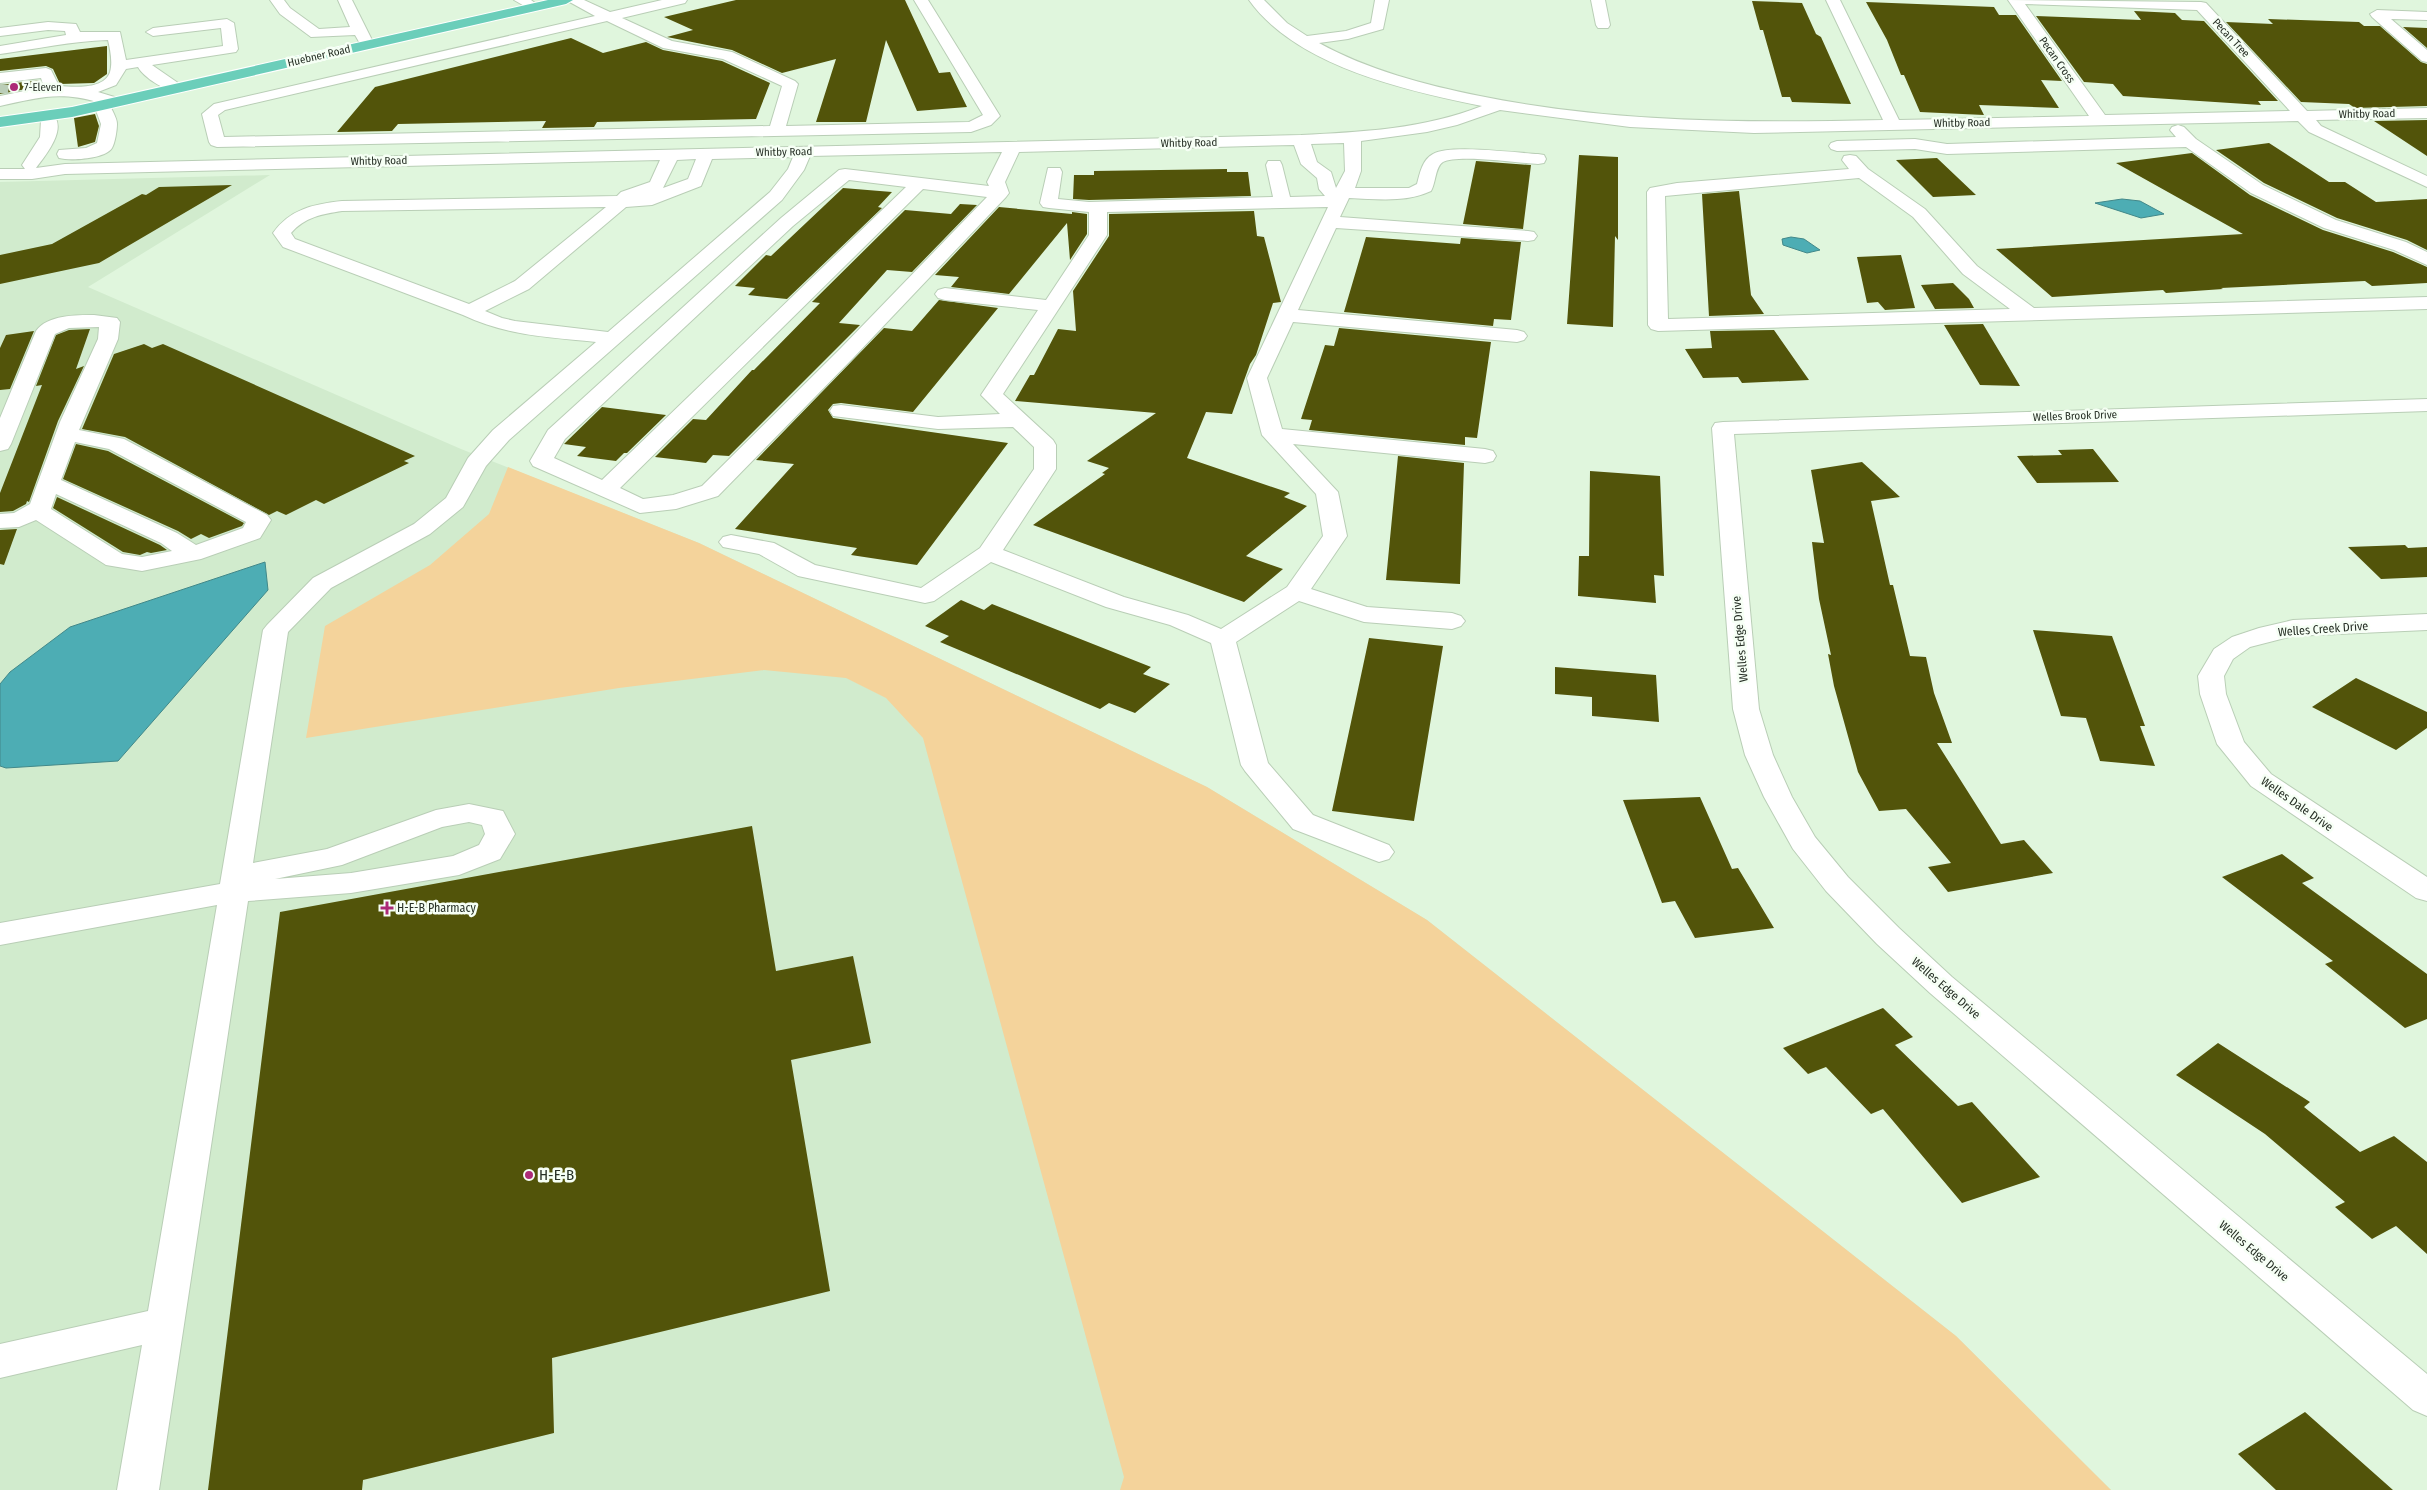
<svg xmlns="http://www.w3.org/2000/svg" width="2427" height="1490" font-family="'Fira Sans Condensed',sans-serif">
<rect width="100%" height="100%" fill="#e0f6dd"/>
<!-- built -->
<path fill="#d1ebcd" d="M270,175L88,287L461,449L699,543L1207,787L1427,920L1956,1336L2111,1490H0V182Z"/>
<!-- green -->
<path fill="#f4d39b" d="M508,467L699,543L1207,787L1427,920L1956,1336L2111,1490H1120L1124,1477L923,738L886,698L846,678L764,670L619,688L306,738L325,626L430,565L489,514Z"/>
<!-- water -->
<path fill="#4dadb4" stroke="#428889" d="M2122,199L2140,201L2164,214L2141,218L2095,203Z
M1791,237L1804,239L1820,250L1807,253L1783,245L1782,239Z
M265,562L268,590L118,761L6,768L0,766V684L10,672L70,627Z"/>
<!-- building -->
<path fill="#52540a" d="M736,0H905L939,73L950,72L967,107L917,111L886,40L866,122H816L836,59L782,73L732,50L667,37L693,30L664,17Z
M1752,1L1802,3L1816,34L1821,37L1851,104L1792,102L1790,97H1782L1763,30H1760Z
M1866,2L1994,7L1999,15H2016L2062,81L2041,80L2059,108L1979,105L1984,115L1920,112L1904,75H1901L1887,40Z
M2134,11L2175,13L2182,20L2204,21L2278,101H2258L2261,105L2123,96L2113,84L2084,82L2036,16L2141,20Z
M2268,19L2359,22L2364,26H2380L2421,62L2427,64V106L2355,108L2349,104L2301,102L2226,22L2273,24Z
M2403,27L2427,28V48Z
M571,38L603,53L646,42L663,50L722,61L770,83L756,119L597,122L594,127L542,128L546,121L398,124L392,131L337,132L375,87Z
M107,46V74L94,83L60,84L53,69L46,66L0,71V59Z
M40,80L42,86L0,94V85Z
M95,114L99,126L95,142L78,147L74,118Z
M2427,120V156L2374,121Z
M2269,143L2329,182H2345L2376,202L2427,199V250L2407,240L2337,218L2264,183L2216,150Z
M2192,153L2250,195L2323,230L2393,252L2427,267V283L2372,286L2365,281L2221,288L2223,289L2166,293L2163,290L2052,297L1996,249L2243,234L2116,163Z
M1579,155L1618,157V240L1615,236L1613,327L1567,324Z
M1937,158L1976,195L1933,197L1896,160Z
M1476,161L1531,165L1523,229L1463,224Z
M1227,169V172H1248L1251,196L1089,200L1073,199L1074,175H1094V171Z
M232,185L99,263L0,284V255L52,244L142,194L146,195L159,187Z
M843,188L892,192L878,207L882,208L787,299L748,295L755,288L735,286L766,255L771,256Z
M1739,191L1751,295L1764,314L1709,316L1702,194Z
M960,204L977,205L912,272L887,270L839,323L860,325L729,456L713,455L706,463L655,457L693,419L706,420L752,370H754L820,303L812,302L905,210L951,214Z
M999,207L1072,214V212L1087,214V234L1070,260L1067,223L1009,294L951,287L959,277L935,275Z
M1254,211L1257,236L1264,237L1281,302L1273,303L1256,355L1250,364L1232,414L1206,412L1187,458L1290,493L1284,497L1307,506L1246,556L1283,569L1244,602L1033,525L1105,474L1102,473L1109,468L1087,461L1156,413L1015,401L1030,375H1034L1058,329L1076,331L1073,291L1109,236V214Z
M1366,237L1460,244L1461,238L1521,242L1511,320L1494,319L1493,326L1344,312Z
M1901,255L1915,308L1885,310L1878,302L1867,303L1857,257Z
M1953,283L1969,299L1974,308L1935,309L1921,285Z
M939,300L998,308L913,412L841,403L833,404L828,410L833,418L1008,443L917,565L851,555L857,548L735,529L794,464L756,460L884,328L912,331Z
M1983,324L2020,386L1980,385L1944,325Z
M1339,328L1491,342L1477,438L1465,437V445L1309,430L1312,420L1301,419L1325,345L1334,346Z
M90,329L76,369L84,366L58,421L29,502L27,501L26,504L13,511L0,512V493L42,385L36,386L56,335L69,330Z
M1774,330L1809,380L1742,383L1738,377L1703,378L1685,349L1712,348L1710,331Z
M34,331L10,389L0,390V348L6,335Z
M144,344L152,348L163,344L415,456L404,461L409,463L324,504L316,500L286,515L277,511L269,515L125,437L82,429L114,354Z
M602,407L666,415L627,453H624L616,461L577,456L586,447L564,444Z
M76,444L108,451L244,523L242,526L209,538L201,534L191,539L178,531L63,479Z
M2093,449L2119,482L2037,483L2017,456L2062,455L2058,450Z
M1398,456L1464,463L1460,584L1386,580Z
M1862,462L1900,497L1871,501L1890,585H1893L1910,656L1926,657L1934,693L1952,743H1937L2001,844L2024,840L2053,873L1948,892L1928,867L1951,863L1906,809L1879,811L1858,772L1834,686L1828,654L1831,655L1819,599L1812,542L1824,543L1811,470Z
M1590,471L1660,476L1664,576L1654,575L1656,603L1578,596L1579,556H1589Z
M57,497L160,545L167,550L151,553L147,552L140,555L123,552L53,508Z
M17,529L4,565L0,564V530Z
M2405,545L2408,548L2427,547V577L2381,579L2348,547Z
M961,600L984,610L992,604L1151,667L1143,674L1170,684L1135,713L1109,703L1100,709L940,642L949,636L925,626Z
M2033,630L2112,636L2145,726H2140L2155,766L2100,761L2086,718L2061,716Z
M1369,638L1443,646L1414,821L1332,811Z
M1555,667L1656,675L1659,722L1592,716V697L1555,694Z
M2356,678L2427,712V728L2396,750L2312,707Z
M1700,797L1732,869L1738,868L1774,928L1695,938L1675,901L1662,903L1623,800Z
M752,826L776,971L853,956L871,1043L791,1060L830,1291L552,1358L554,1433L363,1480L362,1490H208L280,912Z
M2282,854L2314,878L2302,883L2427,974V1019L2405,1028L2325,964L2333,961L2222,877Z
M1883,1008L1913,1037L1895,1045L1958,1106L1972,1102L2040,1177L1962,1203L1883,1109L1871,1114L1826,1067L1808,1074L1783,1048Z
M2218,1043L2310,1102L2304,1107L2360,1152L2394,1136L2427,1162V1254L2396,1226L2372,1239L2335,1207L2345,1202L2265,1134L2176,1075Z
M2305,1412L2393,1490H2276L2238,1454Z"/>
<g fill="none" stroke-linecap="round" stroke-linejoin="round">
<!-- minor-tunnel -->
<path stroke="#bbceb8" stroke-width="16" stroke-dasharray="16 8" stroke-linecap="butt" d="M0,93L1,84"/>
<defs>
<path id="minor" d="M270,0H284L290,8L319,29L350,27L338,0H352L374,44L372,47H362L355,35L311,37L280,14Z
M514,0H531L540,7L533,11Z
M566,0H584L610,12L662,0H687L685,3L622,18L672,41L732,52L795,81L798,84L786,126L969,122L983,115L914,0H928L1000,116L991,125L971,132L217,147L211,145L209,142L202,114L214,104L595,16ZM607,21L663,48L723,59L782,86L770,126L224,137L218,115L225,110Z
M1249,0H1264L1287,23L1307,36L1346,31L1371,23L1375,0H1389L1383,29L1348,39L1319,43C1368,70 1425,85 1480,96C1614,123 1747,123 1883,120L1826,0H1840L1899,120L2089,116L2008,0L2201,2L2206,3L2307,111L2427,108V118L2316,120L2321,126L2427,176V187L2309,132L2298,121L1754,133L1630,127L1500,110L1457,125L1427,132L1361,141V171L1355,188H1409L1417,184C1420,173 1422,160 1433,154C1449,144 1517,153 1538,154L1544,155L1546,159L1544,163L1538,164C1520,163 1457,154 1443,162C1435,167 1436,183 1431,191C1405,203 1377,199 1349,198L1340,217L1528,231L1534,232L1537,236L1534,240L1528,241L1336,228L1298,310L1517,330L1524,332L1527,336L1524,340L1517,342L1293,322L1267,378L1282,429L1485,449L1493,451L1496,456L1493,461L1485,463L1293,444L1338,492L1347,536L1311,589L1367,607L1452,613L1461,616L1465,621L1461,626L1452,629L1364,622L1299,601L1236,642L1268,763L1313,815L1389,845L1394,852L1389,859L1379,862L1293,829L1245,771L1241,765L1211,643L1170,625L1106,607L991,562L934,601L925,603L798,576L759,554L723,547L719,542L723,537L731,535L774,543L815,565L921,588L980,548L1034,469V447L1013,427L938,429L841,417L833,416L830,411L833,406L841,405L938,417L1000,414L981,395L1038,310L945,300L938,298L935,294L938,290L945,288L1046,300L1089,235V212L1049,208L1043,207L1040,203L1048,168H1060L1062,172L1058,199L1089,202L1273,197L1266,165L1268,161H1280L1282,165L1290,197L1325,196L1319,189L1317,178L1301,164L1294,145L1019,152L1005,182L1009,193L1006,197L854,357L718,496L676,509L640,513L533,466L530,461L548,430L781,218L839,170L845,169L989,186L987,182L1002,152L810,156L804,170L782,200L509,440L486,466L463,507L430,534L331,588L288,632L253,863L327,849L436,810L469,804L503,811L515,834L500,859L459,875L351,893L248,901L159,1490H117L142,1345L0,1378V1344L148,1311L217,905L0,945V923L220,884L263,630L267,625L313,578L414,524L446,498L468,458L493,430L596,342C548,337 508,336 463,315L283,247L273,233C290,209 314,204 342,201L617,196L621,192L650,182L660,160L65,174L32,179H0V169H25L22,165L40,137L41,120L43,117H55C65,132 45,156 36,168L65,164L1301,135C1362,132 1424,129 1482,106C1407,91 1296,66 1249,0ZM2025,4L2197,10L2290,111L2105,115ZM1344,143L1345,171L1336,188L1331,172L1317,162L1311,144ZM793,157L788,169L770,192L608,332L515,321L502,318L485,311L529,289L626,207L652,205L701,186L712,159ZM696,159L688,179L663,188L677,160ZM849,180L906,187L602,480L554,458L565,439L793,226ZM923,189L987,197L840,349L702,486L673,495L643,499L620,488ZM606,207L515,281L469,304L295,239L291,233C305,217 322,214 342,211ZM1328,207L1247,378L1262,435L1316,494L1323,536L1287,587L1221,629L1188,615L1124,597L1003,550L1056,469V445L1053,440L1003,394L1107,235V212ZM469,822L482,825L485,834L479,845L453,856L351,873L275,879L342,865L442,827Z
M1591,0H1605L1610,25L1608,28H1598L1596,25Z
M2377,10L2427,12V20L2391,19L2427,50V62L2422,61L2372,17L2370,14Z
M227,19L234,23L238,49L236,52L152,65L181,85L184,88L181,91C169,94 144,78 138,67L126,69L116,85L98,92L121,99L123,102L121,105H110C112,111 117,118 117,124C117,130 115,143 112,148C105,159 71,161 59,158L57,154L59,150L86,148L97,143L101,124L94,105L97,102C59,91 37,98 0,106V96L44,87L41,78L0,83V73L46,68L51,70L59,86C73,87 104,90 110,72C113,62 110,49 108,40C72,41 36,49 0,54V46L66,35L65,31L48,30L0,36V28L48,22L76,24L80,32H120L126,60L223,46L221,28L153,36L146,32L153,28Z
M2178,125L2184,127L2196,139L2263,185L2336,220L2406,242L2427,252V265L2394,250L2324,228L2251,193L2186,147L1947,154L1915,149L1837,151L1831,149L1829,146L1831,143L1837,141L1915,139L1947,144L2176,137L2170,130L2172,127Z
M1850,155L1856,156L1868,169L1925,209L1977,266L2034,308L2427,297V309L1658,331L1651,329L1648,325L1647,192L1650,188L1677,183L1849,169L1842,160L1844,156ZM1859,178L1913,217L1963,274L2010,309L1668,319L1665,196Z
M94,315L117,318L120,322L118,339L79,430L124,439L267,515L271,520L260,538L201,559L142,571L106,565L36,520L19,527L0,528V514L14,513L30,504L60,422L98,339L99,327L69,328L55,334L11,444L8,449L0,451V418L36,331C47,315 76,315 94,315ZM75,442L109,449L246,522L243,528L196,545L177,533L61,480ZM56,494L161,543L172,551L142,557L122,554L51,509Z
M2427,399V411L1734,434L1759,709L1773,755L1792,797L1815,837L1848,877L1899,928L1952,977L2427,1374V1416L2413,1410L1930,993L1877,944L1826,891L1793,849L1764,797L1745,755L1733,709L1712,428L1715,423L1723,422Z
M2427,614V630L2293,636L2250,647L2233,659L2224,676L2226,694L2244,742L2271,774L2427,877V901L2416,898L2251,786L2217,744L2200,694L2198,676L2214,649L2232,637L2259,628L2293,620Z"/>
<path id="major" d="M548,0H573L566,4L72,117L0,127V117L72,107Z"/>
</defs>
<!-- minor casing -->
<use href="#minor" stroke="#b9ceb6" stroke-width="2"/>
<!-- major casing -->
<use href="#major" stroke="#fff" stroke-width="2"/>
<!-- minor -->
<use href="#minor" fill="#fff" fill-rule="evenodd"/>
<!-- major -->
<use href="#major" fill="#6bceba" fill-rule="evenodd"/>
</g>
<!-- markers -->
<g fill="#ac2a77" stroke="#f6fff5" stroke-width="2">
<circle cx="14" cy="87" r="5"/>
<path d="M384.5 900.5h5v5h5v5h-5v5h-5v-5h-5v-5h5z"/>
<circle cx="529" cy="1175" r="5"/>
</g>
<g text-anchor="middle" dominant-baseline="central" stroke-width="5" stroke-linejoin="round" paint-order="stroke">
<!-- far-street labels -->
<g font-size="11" fill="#273026" stroke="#f6fff5">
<text transform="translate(2231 38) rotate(47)">Pecan Tree</text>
<text transform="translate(319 56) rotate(-13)">Huebner Road</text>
<text transform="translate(2057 60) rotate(55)">Pecan Cross</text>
<text transform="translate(2367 114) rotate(-1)">Whitby Road</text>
<text transform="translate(1962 123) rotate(-1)">Whitby Road</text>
<text transform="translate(1189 143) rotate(-1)">Whitby Road</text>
<text transform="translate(784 152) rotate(-1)">Whitby Road</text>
<text transform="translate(379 161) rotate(-1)">Whitby Road</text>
<text transform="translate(2075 416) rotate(-2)">Welles Brook Drive</text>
</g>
<!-- far-poi labels -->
<g font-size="11" fill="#273026" stroke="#f6fff5" text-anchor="start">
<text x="24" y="87">7-Eleven</text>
</g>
<!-- street labels -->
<g font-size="12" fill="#273026" stroke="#f6fff5">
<text transform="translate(2323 629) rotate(-4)">Welles Creek Drive</text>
<text transform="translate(1740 639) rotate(-95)">Welles Edge Drive</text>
<text transform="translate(2297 804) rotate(35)">Welles Dale Drive</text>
<text transform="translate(1946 988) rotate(41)">Welles Edge Drive</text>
<text transform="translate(2254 1251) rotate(40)">Welles Edge Drive</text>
</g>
<!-- poi labels -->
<g font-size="12" fill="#273026" stroke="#f6fff5" text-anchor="start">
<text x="397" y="908">H-E-B Pharmacy</text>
</g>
<!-- near-poi labels -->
<g font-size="15" fill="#273026" stroke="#f6fff5" text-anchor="start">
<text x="539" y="1175">H-E-B</text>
</g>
</g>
</svg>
